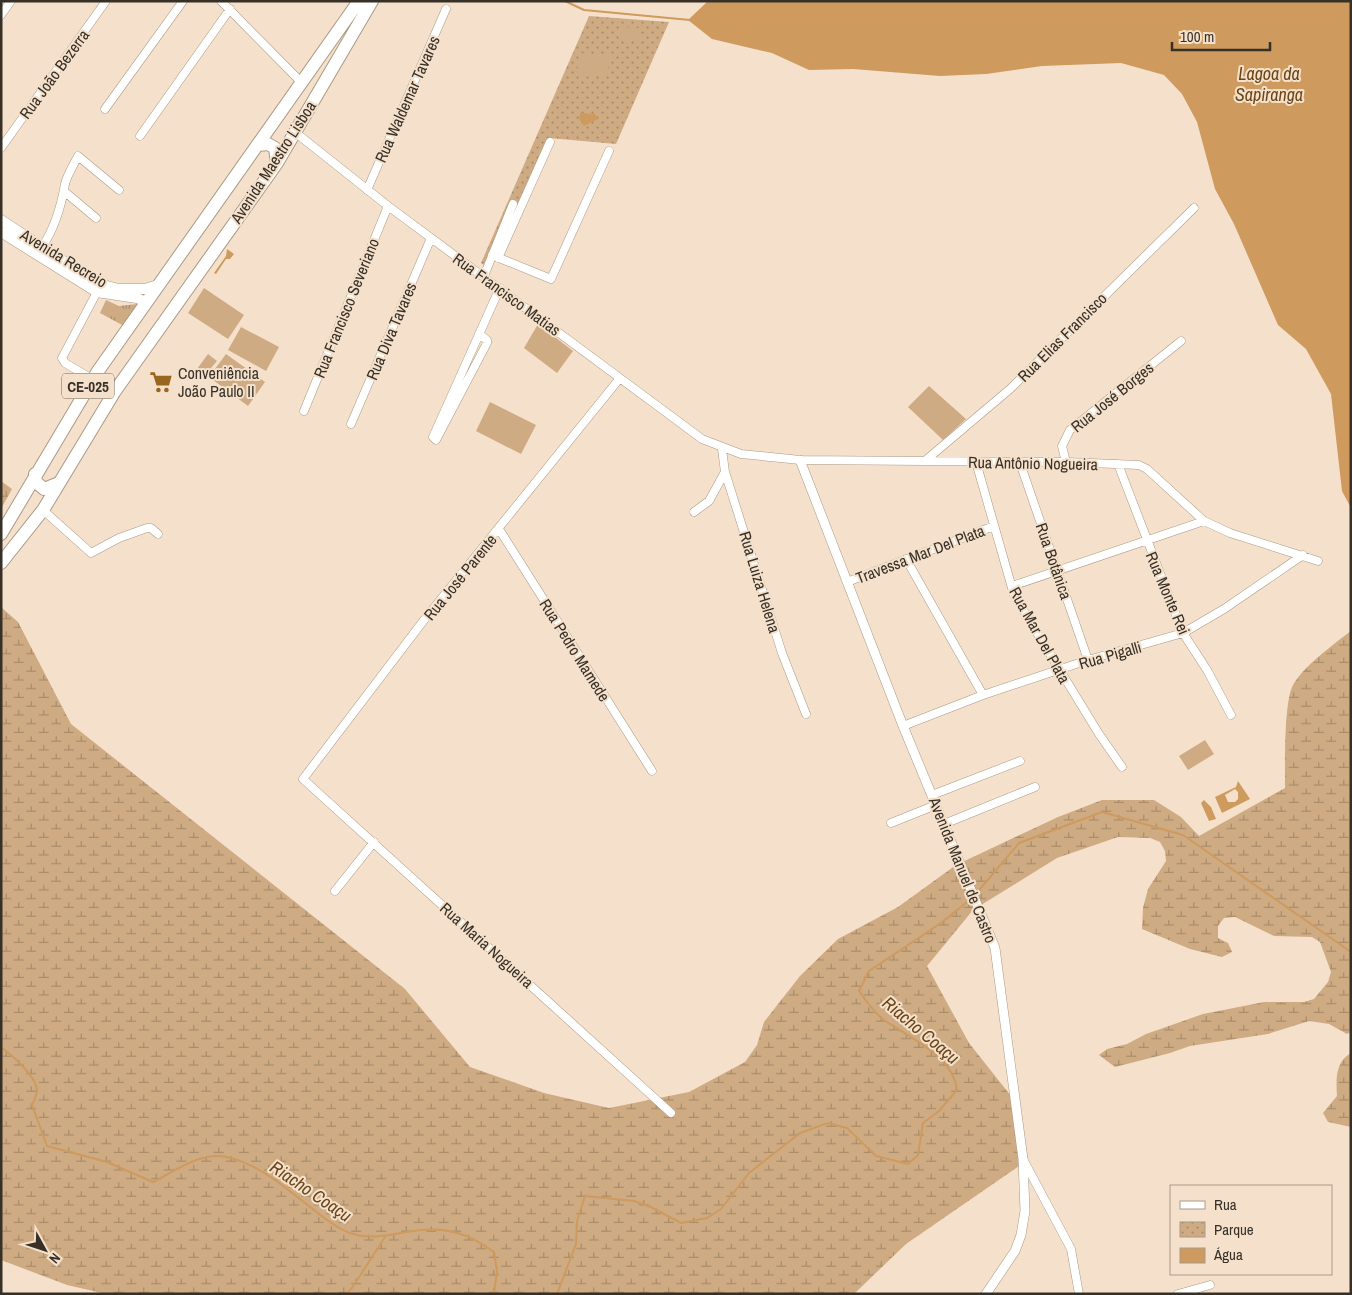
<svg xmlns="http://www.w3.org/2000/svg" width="1352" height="1295" font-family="'Archivo Narrow',sans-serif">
<defs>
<pattern id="grass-tufts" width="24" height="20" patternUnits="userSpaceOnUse" patternTransform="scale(1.25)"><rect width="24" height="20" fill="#cfab83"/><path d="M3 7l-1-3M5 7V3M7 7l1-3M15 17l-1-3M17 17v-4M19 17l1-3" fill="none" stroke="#a98c6b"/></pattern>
<pattern id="wetland-marsh" width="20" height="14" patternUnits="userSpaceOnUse" patternTransform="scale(1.25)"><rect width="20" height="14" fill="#cfab83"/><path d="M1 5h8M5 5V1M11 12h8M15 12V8" fill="none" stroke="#a98c6b"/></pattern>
<pattern id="park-dots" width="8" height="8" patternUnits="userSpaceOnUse" patternTransform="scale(1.25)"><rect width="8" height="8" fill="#cfab83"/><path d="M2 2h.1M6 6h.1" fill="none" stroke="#a98c6b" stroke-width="1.8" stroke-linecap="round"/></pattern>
</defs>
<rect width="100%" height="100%" fill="#f5e1cb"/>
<!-- grass -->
<path fill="url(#grass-tufts)" d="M106,300L119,306L137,304V308L124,326L100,313Z"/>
<!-- wetland -->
<path fill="url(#wetland-marsh)" d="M1,481L12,489L1,509Z
M1,607L18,622L71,724L405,989L470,1067L544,1093L609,1108L689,1092L745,1062L757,1045L764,1022L800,976L838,939L898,907L956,865L1058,817L1102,800H1154L1181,817L1199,836L1285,788C1285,765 1284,706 1292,687C1301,668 1334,644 1351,631V1032L1347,1034L1329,1024L1309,1021L1268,1034L1190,1046L1170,1053L1115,1067L1099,1055L1107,1049L1127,1044L1146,1034L1203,1014L1264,1002H1304L1314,999L1328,982L1331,972L1320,942L1312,937L1274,936L1235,917L1224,918L1218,926V938L1228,943L1232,952L1222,957L1190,949L1142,929L1143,908L1148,889L1166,861L1165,851L1160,842L1150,838L1118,837L1057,858L973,910L927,966L969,1043L1011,1096L1019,1166L906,1244L854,1294H106L67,1285L1,1260Z
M1351,1053V1127L1328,1122L1323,1113L1337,1096C1336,1080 1335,1062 1351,1053Z"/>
<!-- park -->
<path fill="url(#park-dots)" d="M589,16L669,22L616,144L549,138L491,269L481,263Z"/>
<!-- pitch -->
<path fill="#cfab83" d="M622,27L641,28L640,39H621Z
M579,53L609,56L607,77L577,74Z
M204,288L244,315L228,339L188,313Z
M538,324L573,351L557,373L524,348Z
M241,327L279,347L266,371L228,350Z
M208,354L217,361L205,375L197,369Z
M226,354L265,382L248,406L209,377Z
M929,386L966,419L943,440L908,407Z
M490,402L536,425L521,454L476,431Z
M1205,740L1214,754L1188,770L1179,756Z"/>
<!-- water -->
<path fill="#ce9a5e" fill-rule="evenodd" d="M708,1H1351V508L1342,491L1331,394L1306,349L1278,325L1234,224L1215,189L1197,122L1182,94L1164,75L1121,63L1042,66L986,74L940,76L853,69L809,70L772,53L712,39L688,20Z
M580,113L595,114L598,119L584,126L579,119Z
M227,249L234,254L230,259H226L216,274L214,273L226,256Z
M1238,781L1250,799L1222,813L1215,797L1236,787ZM1235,789L1238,792V799L1235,802H1228L1225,795Z
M1204,800L1211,807L1216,819L1209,821L1201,803Z"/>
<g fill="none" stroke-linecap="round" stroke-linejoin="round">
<!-- stream -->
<path stroke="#ce9a5e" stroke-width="2" d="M565,1L584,10L690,20
M975,895L1019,843L1102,812L1183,835L1351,952
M1,1047C12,1055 36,1076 37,1090C37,1095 34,1101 32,1105L47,1146L107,1162L153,1182C175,1171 202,1151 227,1157C261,1165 287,1189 314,1210C325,1219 339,1230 353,1234C373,1240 392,1234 413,1231C445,1226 468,1233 494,1252L497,1271L494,1294
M346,1294L352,1288L385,1237
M557,1294L576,1244L577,1221L585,1196L634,1201L651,1207L681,1223L707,1218L721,1209L749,1173L800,1133L828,1123L847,1128L876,1156L908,1164L918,1155L923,1123L939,1111L957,1090C953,1056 910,1038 884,1020C874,1013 866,1001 859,991L869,971L941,923L972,898"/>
<defs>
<path id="minor" d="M221,1L302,83
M1,15L11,1
M105,109L183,1
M296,133L388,206L702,439L741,454L800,460L1066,462L1139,465L1147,469L1204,521L1230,533L1318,561
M140,136L230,9
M1,148L106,1
M367,190L446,9
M65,192L96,218
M42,247C55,228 61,207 65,184C67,175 74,164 78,156L119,190
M492,255L551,279L609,151
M498,258L550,142
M484,276L513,204
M479,334L487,340V343L436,440L433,437L494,301L500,288
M620,378L424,620L303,779L671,1113
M92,379L65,363L62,358L97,292
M304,411L388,206
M351,424L431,238
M722,449L725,472L782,653L806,714
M926,460L1010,389L1194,208
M976,462L1014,595L1099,734L1122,767
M1066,462L1062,446L1070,430L1181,341
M1020,463L1088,660
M1118,464L1183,633L1207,670L1231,715
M43,510L91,553L119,538L147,528H151L158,534
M694,512L709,501L725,472
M499,529L652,771
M906,559L983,695
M847,582L994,526
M1012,586L1204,521
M903,726L983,695L1088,660L1183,633L1224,609L1303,555
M932,795L1020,761
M891,823L936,805
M944,824L1035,787
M335,891L374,842
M1024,1161L1071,1249L1079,1294
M1178,1294L1210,1285"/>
<path id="tertiary" d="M800,460L903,726L995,948L1023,1159L1025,1211L1021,1235L1015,1251L986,1294"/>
<path id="secondary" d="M1,220L88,277L107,286L119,289H145L158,285
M1,232L97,292L137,298L146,302"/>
<path id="trunk" d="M258,145L268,144L275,148L277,163
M35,474L36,482L44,489L59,483
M1,534L98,371L359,1
M1,563L43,510L115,391L277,163L372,1"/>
</defs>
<!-- minor casing -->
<use href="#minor" stroke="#ab9985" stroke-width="9"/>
<!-- tertiary casing -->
<use href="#tertiary" stroke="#ab9985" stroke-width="10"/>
<!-- secondary casing -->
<use href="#secondary" stroke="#ab9985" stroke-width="11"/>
<!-- trunk casing -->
<use href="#trunk" stroke="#ab9985" stroke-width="14"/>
<!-- minor -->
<use href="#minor" stroke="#fff" stroke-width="8"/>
<!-- tertiary -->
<use href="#tertiary" stroke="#fff" stroke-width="9"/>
<!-- secondary -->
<use href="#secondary" stroke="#fff" stroke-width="10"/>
<!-- trunk -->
<use href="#trunk" stroke="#fff" stroke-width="12"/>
</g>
<!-- icons -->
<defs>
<symbol id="supermarket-bare" viewBox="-9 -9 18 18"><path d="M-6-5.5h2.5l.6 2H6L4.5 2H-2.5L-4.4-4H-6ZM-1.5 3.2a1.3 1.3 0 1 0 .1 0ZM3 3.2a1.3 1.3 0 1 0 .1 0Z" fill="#9a651d" stroke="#f5e1cb" stroke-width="2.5" paint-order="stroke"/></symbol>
</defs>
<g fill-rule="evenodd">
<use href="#supermarket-bare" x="145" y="366" width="32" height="32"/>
</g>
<g text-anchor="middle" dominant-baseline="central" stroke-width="4" stroke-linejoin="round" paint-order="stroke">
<!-- shield labels -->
<rect fill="#f5e1cb" stroke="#706558" stroke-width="1" x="62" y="373.5" width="52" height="25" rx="4"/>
<g font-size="15" font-weight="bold" fill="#373027">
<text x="88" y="386">CE-025</text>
</g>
<!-- street labels -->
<g font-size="16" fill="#373027" stroke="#f5e1cb">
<text transform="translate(54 74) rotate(-54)">Rua João Bezerra</text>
<text transform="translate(407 99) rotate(-66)">Rua Waldemar Tavares</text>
<text transform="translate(273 162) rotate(-57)">Avenida Maestro Lisboa</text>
<text transform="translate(64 258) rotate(31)">Avenida Recreio</text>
<text transform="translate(507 294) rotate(36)">Rua Francisco Matias</text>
<text transform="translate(346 308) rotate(-68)">Rua Francisco Severiano</text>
<text transform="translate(391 331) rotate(-67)">Rua Diva Tavares</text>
<text transform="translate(1062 337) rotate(-45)">Rua Elias Francisco</text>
<text transform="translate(1112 397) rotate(-39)">Rua José Borges</text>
<text transform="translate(1033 463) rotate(1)">Rua Antônio Nogueira</text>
<text transform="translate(920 554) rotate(-21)">Travessa Mar Del Plata</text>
<text transform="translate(1054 561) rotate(71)">Rua Botânica</text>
<text transform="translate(460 577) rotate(-51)">Rua José Parente</text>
<text transform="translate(760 582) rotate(73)">Rua Luiza Helena</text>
<text transform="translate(1168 593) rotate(67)">Rua Monte Rei</text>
<text transform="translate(1040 635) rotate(61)">Rua Mar Del Plata</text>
<text transform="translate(575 650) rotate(58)">Rua Pedro Mamede</text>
<text transform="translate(1110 655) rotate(-16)">Rua Pigalli</text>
<text transform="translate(963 870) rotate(68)">Avenida Manuel de Castro</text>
<text transform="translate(487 945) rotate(42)">Rua Maria Nogueira</text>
</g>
<!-- poi labels -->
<g font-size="16" fill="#373027" stroke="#f5e1cb" text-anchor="start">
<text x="178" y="373">Conveniência<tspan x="178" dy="18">João Paulo II</tspan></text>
</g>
<!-- water labels -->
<g font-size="18" font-style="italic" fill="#694518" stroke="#f5e1cb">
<text x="1269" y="73">Lagoa da<tspan x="1269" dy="21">Sapiranga</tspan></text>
<text transform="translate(921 1030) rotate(40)">Riacho Coaçu</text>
<text transform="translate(311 1191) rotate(34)">Riacho Coaçu</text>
</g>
</g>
<!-- border -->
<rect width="1352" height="1295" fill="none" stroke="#373027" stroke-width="5"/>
<!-- legend -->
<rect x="1170" y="1185" width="162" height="90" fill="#f5e1cb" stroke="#a99a89"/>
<rect x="1180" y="1201" width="25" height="8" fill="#ffffff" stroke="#a99a89"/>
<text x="1214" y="1210" font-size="15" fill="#373027">Rua</text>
<rect x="1180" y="1222" width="25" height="15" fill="url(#park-dots)" stroke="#a99a89"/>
<text x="1214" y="1235" font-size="15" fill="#373027">Parque</text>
<rect x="1180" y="1248" width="25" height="15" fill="#ce9a5e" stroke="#a99a89"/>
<text x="1214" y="1260" font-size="15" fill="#373027">Água</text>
<!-- north arrow -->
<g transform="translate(45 1250) rotate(130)" stroke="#f5e1cb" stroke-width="4" paint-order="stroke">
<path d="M0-4L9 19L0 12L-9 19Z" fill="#373027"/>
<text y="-8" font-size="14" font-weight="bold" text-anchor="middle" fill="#373027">N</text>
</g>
<!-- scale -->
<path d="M1172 42v8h98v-8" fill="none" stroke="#373027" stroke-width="2.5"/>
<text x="1180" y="42" font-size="15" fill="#373027" stroke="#f5e1cb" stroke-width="4" paint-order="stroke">100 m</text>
</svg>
